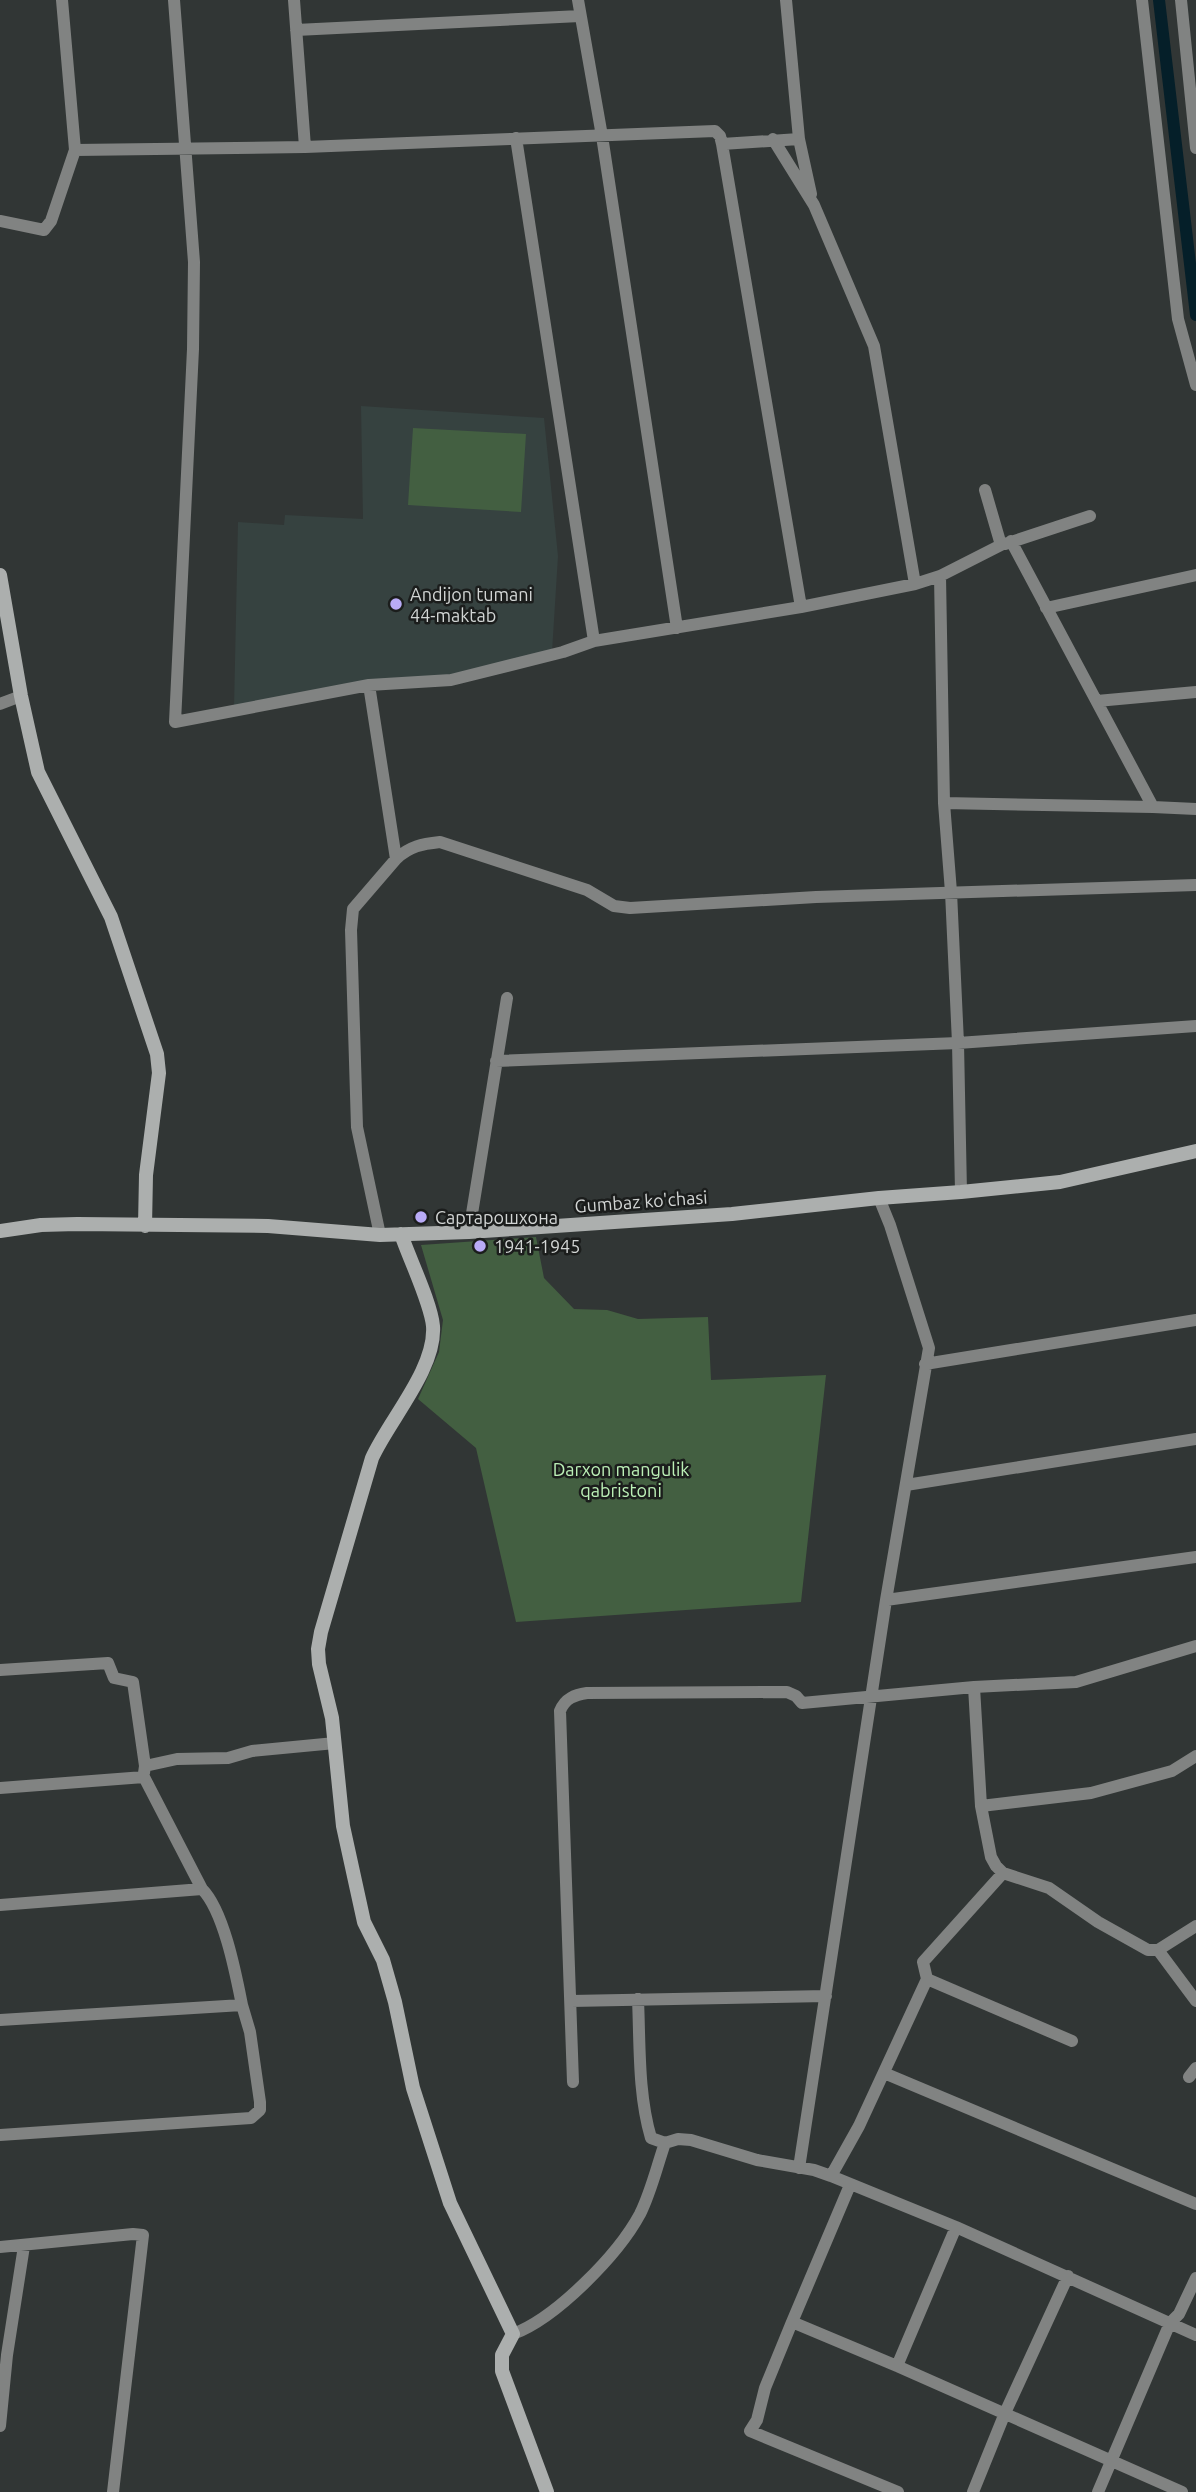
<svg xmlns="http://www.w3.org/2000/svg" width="1196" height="2492" font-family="Ubuntu,sans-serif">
<rect width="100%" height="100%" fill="#313635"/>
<!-- built -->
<path fill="#364240" d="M361,406L544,418L558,556L552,652L451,678L234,708L238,522L284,525L285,515L363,519Z"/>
<!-- green -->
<path fill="#435f41" d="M413,428L526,434L521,512L408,505Z
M536,1237L544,1278L574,1309L607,1310L638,1319L708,1317L711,1380L826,1375L801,1602L516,1622L476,1448L418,1399L439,1352L443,1320L421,1245Z"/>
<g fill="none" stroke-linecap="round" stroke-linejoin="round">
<!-- canal -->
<path stroke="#051f29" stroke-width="12" d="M1159,0L1196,315"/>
<!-- street -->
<path stroke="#818382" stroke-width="12" d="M62,0L75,150L305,147L715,131L720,136L722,144L799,139
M174,0L194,262L193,349L175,722L369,685L451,680L563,652L594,641L801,607L915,584L940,576L1001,545L985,490
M294,0L305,147
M578,0L602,136L677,628
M786,0L799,139L811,194
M1142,0L1178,319L1196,385
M1181,0L1196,148
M296,30L580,16
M516,138L594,641
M773,139L814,205L874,346L915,584
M722,144L801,607
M0,221L44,230L51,221L75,150
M1011,541L1153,807L1196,809
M1005,544L1090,516
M940,576L944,803L951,892L958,1043L961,1192
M1046,608L1196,575
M369,685L396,859C410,846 422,844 440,842L587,890L614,906L630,908L816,897L1196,885
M1097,701L1196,692
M0,704L21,696
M944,803L1153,807
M496,1061L958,1043L1196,1026
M469,1232L507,998
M380,1235L357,1127L351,930L353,909L396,859
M925,1364L1196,1320
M906,1485L1196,1439
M886,1600L1196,1557
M0,1670L108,1663L114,1678L133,1682L145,1766
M974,1687L1076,1682L1196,1646
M144,1773L145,1766L177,1759L228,1758L252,1751L335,1743
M0,1788L144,1777L202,1889C224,1911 236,1975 242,2005L0,2020
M981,1806L1091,1793L1172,1771L1196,1756
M0,1905L202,1889
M1158,1950L1196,2001
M927,1979L1072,2041
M638,1999C640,2045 638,2094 651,2138L665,2143
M571,2001L826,1996
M884,2073L1196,2204
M1189,2077L1196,2068
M573,2082L560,1711C565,1698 575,1695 587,1693L787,1692L796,1696L802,1703L974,1687L981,1806L991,1857L996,1866L1003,1873L1049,1888L1098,1922L1148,1950H1158L1196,1926
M0,2135L251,2118L260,2110V2102L250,2032L242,2005
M799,2168L886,1600L929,1348L890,1225L879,1198
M831,2176L859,2126L927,1979L923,1962L1003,1873
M850,2185L792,2322L897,2366L1182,2492
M0,2247L133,2234L143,2235L113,2492
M792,2322L765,2388L757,2420L750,2431L898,2492
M513,2334C556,2318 618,2255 640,2214C651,2192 657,2166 665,2143L678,2139L691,2140L757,2160L814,2170L831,2176L956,2227L1196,2335
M897,2366L956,2227
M0,2426L7,2355L24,2246
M973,2492L1005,2413L1068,2276
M1098,2492L1170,2323L1179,2314L1196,2278"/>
<!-- secondary -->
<path stroke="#acafae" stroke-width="14" d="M0,575L21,696L38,772L111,917L157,1054L159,1073L146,1175L145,1226
M0,1231L41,1225L77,1224L268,1226L380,1235L469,1232L732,1214L879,1198L961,1192L1060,1182L1196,1151
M401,1234C409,1258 431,1303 433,1326C436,1369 389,1420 372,1458L321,1632L318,1649L319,1664L332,1718L343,1826L364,1922L383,1960L395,2002L413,2088L450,2203L513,2334L502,2355V2371L547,2492"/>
</g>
<!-- markers -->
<g fill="#b9abf7" stroke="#1b1d1c" stroke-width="2.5">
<circle cx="396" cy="604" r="7"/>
<circle cx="421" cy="1217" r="7"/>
<circle cx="480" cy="1246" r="7"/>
</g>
<g text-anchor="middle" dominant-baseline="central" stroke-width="5" stroke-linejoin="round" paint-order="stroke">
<!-- poi labels -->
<g font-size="18" fill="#d2d5d4" stroke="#1b1d1c" text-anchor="start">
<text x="410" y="594">Andijon tumani<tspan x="410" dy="21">44-maktab</tspan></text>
<text x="435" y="1217">Сартарошхона</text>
<text x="494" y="1246">1941-1945</text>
</g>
<!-- street labels -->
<g font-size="18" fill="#d2d5d4" stroke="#1b1d1c">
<text transform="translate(641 1201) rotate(-4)">Gumbaz ko'chasi</text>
</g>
<!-- park labels -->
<g font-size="18" fill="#bcf0b7" stroke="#1b1d1c">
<text x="621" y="1469">Darxon mangulik<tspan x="621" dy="21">qabristoni</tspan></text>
</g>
</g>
</svg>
